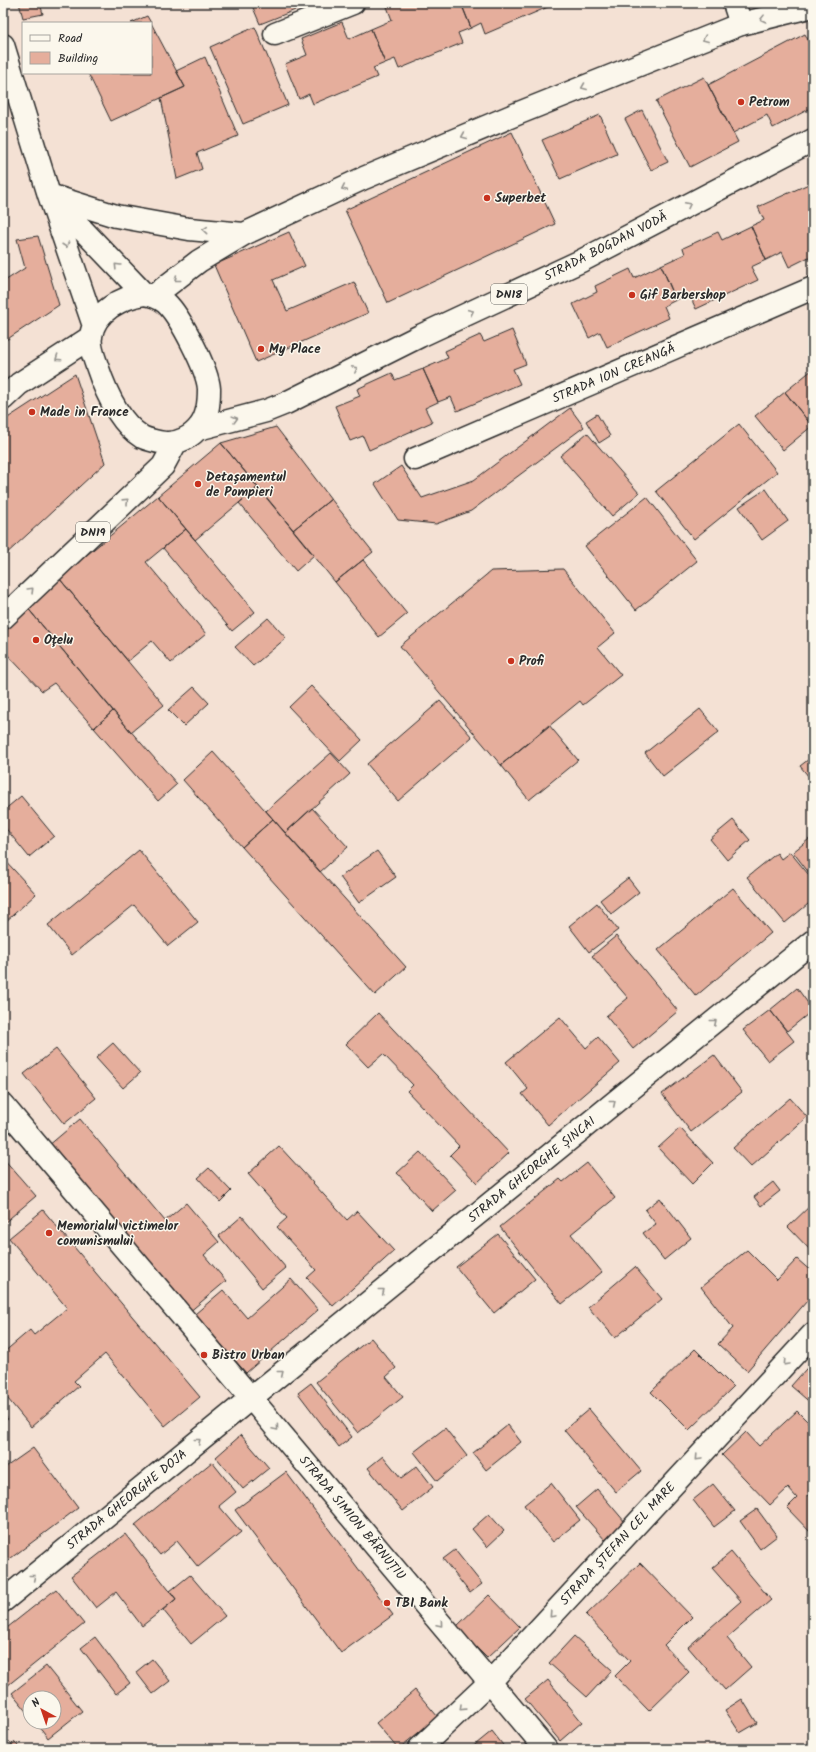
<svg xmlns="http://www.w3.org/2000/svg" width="816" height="1752" font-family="Kalam,sans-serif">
<rect width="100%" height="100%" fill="#f4e1d4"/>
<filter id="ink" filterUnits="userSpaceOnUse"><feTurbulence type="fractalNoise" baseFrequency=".025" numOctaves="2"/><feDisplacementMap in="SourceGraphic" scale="8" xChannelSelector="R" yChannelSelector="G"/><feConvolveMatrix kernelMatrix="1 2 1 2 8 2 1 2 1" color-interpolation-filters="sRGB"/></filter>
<g filter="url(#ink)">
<!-- building -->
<path fill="#e5ae9c" stroke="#2b2b2b" d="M19,3H40L43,14L23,18Z
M251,3H313L260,24Z
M389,3H461L471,28L458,33L462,43L399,69L395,59L385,63L371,29L392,20L386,4Z
M461,3H547L548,7L485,34L481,23L471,28Z
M147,16L151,23H131Z
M342,22L349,39L371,29L385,63L373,68L377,77L313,104L309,94L299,99L285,64L307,55L301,39Z
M151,23L185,87L111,121L88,73H151Z
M255,27L288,105L243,124L210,47Z
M805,34L813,49V107L773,128L767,115L733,133L708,85Z
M205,57L238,136L197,153L202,169L177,179L161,98L185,87L176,71Z
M704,77L738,142L690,167L656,101Z
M642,110L668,162L651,170L625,119Z
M600,115L617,154L560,179L542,140Z
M512,132L555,224L388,303L345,210Z
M813,182V255L789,267L782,252L766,260L751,226L764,220L758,207Z
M751,226L766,260L751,267L758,280L696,309L689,294L676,300L661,265L685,254L683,248L718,232L722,240Z
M289,232L305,266L273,280L287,311L354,282L368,313L256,362L214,265Z
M38,236L59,305L3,342V282L25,268L17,239Z
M661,265L676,300L664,306L669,318L607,347L600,332L589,338L573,304L597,292L595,286L630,269L634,278Z
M512,330L526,364L513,369L520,384L457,411L451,397L438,402L423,369L448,358L445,351L480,335L484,342Z
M423,369L438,402L425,408L432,422L369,450L363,436L350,441L335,406L360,396L357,389L392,373L395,380Z
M813,369V425L812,426L785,392Z
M75,374L105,463L3,557V421Z
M785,392L812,426L783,450L755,416Z
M570,408L584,427L471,511L436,524L398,520L375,484L401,466L422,498L474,480Z
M597,414L610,436L599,443L586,421Z
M739,424L777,472L694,539L656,491Z
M276,427L331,499L293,530L221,443Z
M587,433L639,493L612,516L560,456Z
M221,443L258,487L195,540L158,496Z
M258,487L314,555L296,571L239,503Z
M766,489L788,521L762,540L739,507Z
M158,496L186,529L146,562L206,634L171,663L152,641L128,661L59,578Z
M647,497L697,561L636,610L585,546Z
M331,499L373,552L335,582L293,530Z
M186,529L255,612L232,631L163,548Z
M363,560L407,614L379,637L335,582Z
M563,569L615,633L598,647L621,675L583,705L580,701L501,765L400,646L491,571Z
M59,578L164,705L131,732L26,606Z
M26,606L113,711L94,728L54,683L42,691L3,650V626Z
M268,618L286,638L253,666L235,647Z
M311,686L362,740L340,761L289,707Z
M194,687L209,703L184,726L168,710Z
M440,701L472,737L398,801L367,764Z
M700,709L719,732L663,776L645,753Z
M113,711L177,784L158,801L94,728Z
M549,725L578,760L529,800L501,765Z
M213,752L273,819L242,847L183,780Z
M331,753L350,774L285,833L266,811Z
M813,756V782L800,766Z
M21,796L54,836L29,857L3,825V811Z
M312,808L348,847L320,872L285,833Z
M273,819L406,967L375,995L242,847Z
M733,820L750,840L727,860L710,839Z
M813,836V878L793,852Z
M139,850L198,922L168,946L134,905L72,955L48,925Z
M377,851L396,877L359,903L340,877Z
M790,852L813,880V900L785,923L747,877L777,853L781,859Z
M3,858L36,894L3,924Z
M628,878L639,892L611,914L600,900Z
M733,888L771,933L696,996L658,950Z
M597,903L618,930L589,952L569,926Z
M616,936L678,1011L633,1049L606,1016L628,998L592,956Z
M797,988L813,1010L787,1031L770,1010Z
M770,1010L794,1041L768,1061L743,1030Z
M378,1013L509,1153L477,1183L450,1155L459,1146L407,1091L413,1085L383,1054L368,1067L346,1044Z
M560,1017L586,1048L598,1037L620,1063L548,1125L522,1094L528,1089L506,1062Z
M113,1043L140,1073L123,1088L96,1058Z
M56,1049L96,1098L64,1124L24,1074Z
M714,1055L742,1092L691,1132L662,1094Z
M790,1098L807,1117L751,1167L733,1148Z
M80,1119L165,1221L186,1203L219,1242L204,1255L226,1281L188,1313L48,1146Z
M680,1128L713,1163L692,1184L658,1148Z
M813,1139V1148L809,1143Z
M279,1146L347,1220L357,1211L394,1251L333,1306L307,1278L316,1270L277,1227L287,1218L248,1174Z
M420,1152L456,1190L432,1211L397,1173Z
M3,1158L36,1196L3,1224Z
M587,1163L615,1198L571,1234L602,1272L562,1304L500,1227L560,1179L563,1182Z
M209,1168L231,1191L220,1202L198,1178Z
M773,1182L780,1191L761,1206L754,1197Z
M660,1198L691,1238L664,1260L643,1233L656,1224L645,1210Z
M813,1203V1253L788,1227Z
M43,1210L200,1397L165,1426L105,1354L74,1381L79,1386L31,1427L3,1393V1353L30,1330L34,1335L67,1308L9,1238Z
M242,1216L286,1268L262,1288L219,1236Z
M498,1234L535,1279L494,1313L456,1267Z
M747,1250L777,1280L797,1259L813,1273V1294L747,1371L718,1344L733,1328L701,1287Z
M635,1267L662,1299L615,1338L588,1307Z
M291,1279L318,1310L246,1373L195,1314L223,1290L247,1318Z
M371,1338L396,1368L386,1377L403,1397L358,1433L316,1382Z
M695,1349L733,1387L689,1430L651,1392Z
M813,1361V1405L791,1386Z
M311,1383L352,1437L339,1447L298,1393Z
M589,1409L641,1471L616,1492L564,1430Z
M797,1411L813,1427V1488L807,1494L813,1500L812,1534L787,1508L797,1498L788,1488L770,1505L722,1455L746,1432L759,1446Z
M3,1413L8,1419L3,1423Z
M508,1425L521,1442L486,1470L473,1453Z
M445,1428L467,1456L437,1481L414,1452Z
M241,1435L269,1468L243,1489L216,1457Z
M33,1448L78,1508L3,1564V1469Z
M383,1456L401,1478L417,1466L433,1487L403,1511L368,1468Z
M212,1462L236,1492L219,1506L241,1532L198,1567L177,1541L160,1555L135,1525Z
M286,1472L393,1615L341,1653L235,1510Z
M551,1483L580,1520L553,1542L524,1505Z
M713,1484L735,1511L714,1527L693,1500Z
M597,1489L625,1522L605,1540L576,1507Z
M757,1509L777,1536L760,1549L740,1521Z
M489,1514L504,1531L487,1547L472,1529Z
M125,1534L176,1599L142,1626L116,1592L96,1608L71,1576Z
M455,1550L482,1584L470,1593L443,1559Z
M731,1552L771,1600L727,1638L751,1667L725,1690L688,1647L741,1601L712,1568Z
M640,1563L692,1617L664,1645L689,1672L649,1711L615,1676L630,1661L586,1615Z
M190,1575L225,1616L191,1644L163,1610L176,1599L170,1591Z
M56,1589L84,1624L7,1686L3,1682V1631Z
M489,1595L520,1627L487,1658L456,1627Z
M574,1636L612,1670L587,1697L549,1663Z
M95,1637L130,1683L116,1694L81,1648Z
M152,1659L170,1681L153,1694L136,1672Z
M46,1666L82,1711L48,1738L36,1722H54V1698H30V1715L12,1693Z
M548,1680L582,1722L560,1741L525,1699Z
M415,1690L438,1717L398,1749L376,1723Z
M742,1699L757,1723L740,1733L725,1710Z
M3,1702L8,1708L3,1712Z
M492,1731L506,1749H470Z
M15,1742L20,1749H6Z
M344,1743L348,1749H337Z"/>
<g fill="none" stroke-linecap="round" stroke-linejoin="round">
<defs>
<path id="pedestrian" d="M3,1105L251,1398"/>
<path id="minor" d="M734,3L741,24
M275,34L353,3
M415,459L813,288
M251,1398L546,1749"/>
<path id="secondary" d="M3,1601L251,1398L813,941
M419,1749L490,1682L813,1334"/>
<path id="primary" d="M3,45L49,195L94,326
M49,195L116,216L189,229L244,234
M54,200L144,294
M144,294C153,295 159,297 166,303C180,316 208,370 209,389C209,403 208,416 200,426C192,437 178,444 165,443C158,442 149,440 142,437C119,423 105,390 97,366C94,357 89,346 91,336C94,312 122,297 144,294Z
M155,295L199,261L244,234L364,178L519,113L741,24L813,6
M3,399L19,384L91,337
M198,429L266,411L286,403L420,336L581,261L813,140
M3,618L163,466L176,442"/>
</defs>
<!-- pedestrian casing -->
<use href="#pedestrian" stroke="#2b2b2b" stroke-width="25"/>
<!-- minor casing -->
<use href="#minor" stroke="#2b2b2b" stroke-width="25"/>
<!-- secondary casing -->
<use href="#secondary" stroke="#2b2b2b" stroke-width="25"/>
<!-- primary casing -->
<use href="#primary" stroke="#2b2b2b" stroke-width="25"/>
<!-- pedestrian -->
<use href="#pedestrian" stroke="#fbf7ec" stroke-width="22"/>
<!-- minor -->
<use href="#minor" stroke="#fbf7ec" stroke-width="22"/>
<!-- secondary -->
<use href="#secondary" stroke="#fbf7ec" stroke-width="22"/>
<!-- primary -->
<use href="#primary" stroke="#fbf7ec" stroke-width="22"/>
</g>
<!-- one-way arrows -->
<defs><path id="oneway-chevron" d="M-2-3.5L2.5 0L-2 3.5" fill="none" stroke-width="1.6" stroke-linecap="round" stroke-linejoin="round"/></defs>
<g stroke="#93918c">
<use href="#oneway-chevron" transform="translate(763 19) rotate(166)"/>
<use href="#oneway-chevron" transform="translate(705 39) rotate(158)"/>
<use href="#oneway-chevron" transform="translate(584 87) rotate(158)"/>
<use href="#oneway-chevron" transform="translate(464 136) rotate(157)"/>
<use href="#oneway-chevron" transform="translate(344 188) rotate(155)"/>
<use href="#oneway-chevron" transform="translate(688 205) rotate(-27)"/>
<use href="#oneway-chevron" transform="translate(205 230) rotate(-175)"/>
<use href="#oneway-chevron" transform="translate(66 245) rotate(71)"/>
<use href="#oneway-chevron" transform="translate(117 266) rotate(-134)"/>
<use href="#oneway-chevron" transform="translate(177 279) rotate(142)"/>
<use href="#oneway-chevron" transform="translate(471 312) rotate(-25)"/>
<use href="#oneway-chevron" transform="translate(58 358) rotate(146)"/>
<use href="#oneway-chevron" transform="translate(355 369) rotate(-27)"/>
<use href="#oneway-chevron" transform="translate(235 419) rotate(-15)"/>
<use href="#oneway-chevron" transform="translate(126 501) rotate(-44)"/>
<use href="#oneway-chevron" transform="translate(31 590) rotate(-45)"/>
<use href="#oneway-chevron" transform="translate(714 1022) rotate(-39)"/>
<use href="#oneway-chevron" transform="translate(613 1103) rotate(-39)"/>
<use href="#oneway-chevron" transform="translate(382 1291) rotate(-39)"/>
<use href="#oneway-chevron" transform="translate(786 1363) rotate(133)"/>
<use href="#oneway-chevron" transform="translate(281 1373) rotate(-39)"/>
<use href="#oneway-chevron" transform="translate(276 1428) rotate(50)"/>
<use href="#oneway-chevron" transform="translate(198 1441) rotate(-39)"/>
<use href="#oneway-chevron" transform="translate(698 1458) rotate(133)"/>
<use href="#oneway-chevron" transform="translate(33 1577) rotate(-39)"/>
<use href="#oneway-chevron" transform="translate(552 1615) rotate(133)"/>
<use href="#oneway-chevron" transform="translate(440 1624) rotate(50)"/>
<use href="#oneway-chevron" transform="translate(462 1708) rotate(136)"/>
</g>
</g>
<!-- markers -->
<g fill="#c8321e" stroke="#fbf7ec" stroke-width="1.5">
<circle cx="741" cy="102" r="4"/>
<circle cx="487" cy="198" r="4"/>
<circle cx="632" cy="295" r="4"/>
<circle cx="261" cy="349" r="4"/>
<circle cx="32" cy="412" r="4"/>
<circle cx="198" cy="484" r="4"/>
<circle cx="36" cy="640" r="4"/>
<circle cx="511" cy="661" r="4"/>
<circle cx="49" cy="1233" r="4"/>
<circle cx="204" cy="1355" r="4"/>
<circle cx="387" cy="1603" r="4"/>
</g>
<g text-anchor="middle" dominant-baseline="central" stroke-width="3" stroke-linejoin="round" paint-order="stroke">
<!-- shield labels -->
<g fill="#fbf7ec" stroke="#696865" stroke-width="1">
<rect x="491" y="284" width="36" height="20" rx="3"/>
<rect x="76" y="522" width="34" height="20" rx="3"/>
</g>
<g font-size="12" font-weight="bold" fill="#2b2b2b">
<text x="509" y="294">DN18</text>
<text x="93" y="532">DN19</text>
</g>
<!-- poi labels -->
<g font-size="13" font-weight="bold" fill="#2b2b2b" stroke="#fbf7ec" text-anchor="start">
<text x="749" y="102">Petrom</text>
<text x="495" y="198">Superbet</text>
<text x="640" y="295">Gif Barbershop</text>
<text x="269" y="349">My Place</text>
<text x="40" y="412">Made in France</text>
<text x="206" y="477">Detașamentul<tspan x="206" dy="15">de Pompieri</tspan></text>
<text x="44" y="640">Oțelu</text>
<text x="519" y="661">Profi</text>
<text x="57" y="1226">Memorialul victimelor<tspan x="57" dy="15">comunismului</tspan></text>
<text x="212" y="1355">Bistro Urban</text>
<text x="395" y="1603">TBI Bank</text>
</g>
<!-- street labels -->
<g font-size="13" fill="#2b2b2b" stroke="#fbf7ec">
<text transform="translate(606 247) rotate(-27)">STRADA BOGDAN VODĂ</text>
<text transform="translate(614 374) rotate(-23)">STRADA ION CREANGĂ</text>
<text transform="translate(532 1170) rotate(-39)">STRADA GHEORGHE ȘINCAI</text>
<text transform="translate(127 1500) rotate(-39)">STRADA GHEORGHE DOJA</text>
<text transform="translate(352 1518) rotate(50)">STRADA SIMION BĂRNUȚIU</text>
<text transform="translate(618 1544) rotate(-47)">STRADA ȘTEFAN CEL MARE</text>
</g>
</g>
<!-- margin -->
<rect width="816" height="1752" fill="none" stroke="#fbf7ec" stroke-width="16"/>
<rect x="8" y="8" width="800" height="1736" fill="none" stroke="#2b2b2b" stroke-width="1.5" filter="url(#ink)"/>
<!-- legend -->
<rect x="22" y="22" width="130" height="52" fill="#fbf7ec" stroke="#a8a59f"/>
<rect x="30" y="35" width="20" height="6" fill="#fbf7ec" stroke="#a8a59f"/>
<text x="58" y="42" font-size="12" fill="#2b2b2b">Road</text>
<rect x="30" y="52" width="20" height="12" fill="#e5ae9c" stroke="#a8a59f"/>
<text x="58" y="62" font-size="12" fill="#2b2b2b">Building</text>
<!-- north arrow -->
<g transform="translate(42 1710) rotate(320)"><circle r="19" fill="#fbf7ec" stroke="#a8a59f"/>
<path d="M0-3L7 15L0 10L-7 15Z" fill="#c8321e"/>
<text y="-6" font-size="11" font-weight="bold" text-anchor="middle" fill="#2b2b2b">N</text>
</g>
</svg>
